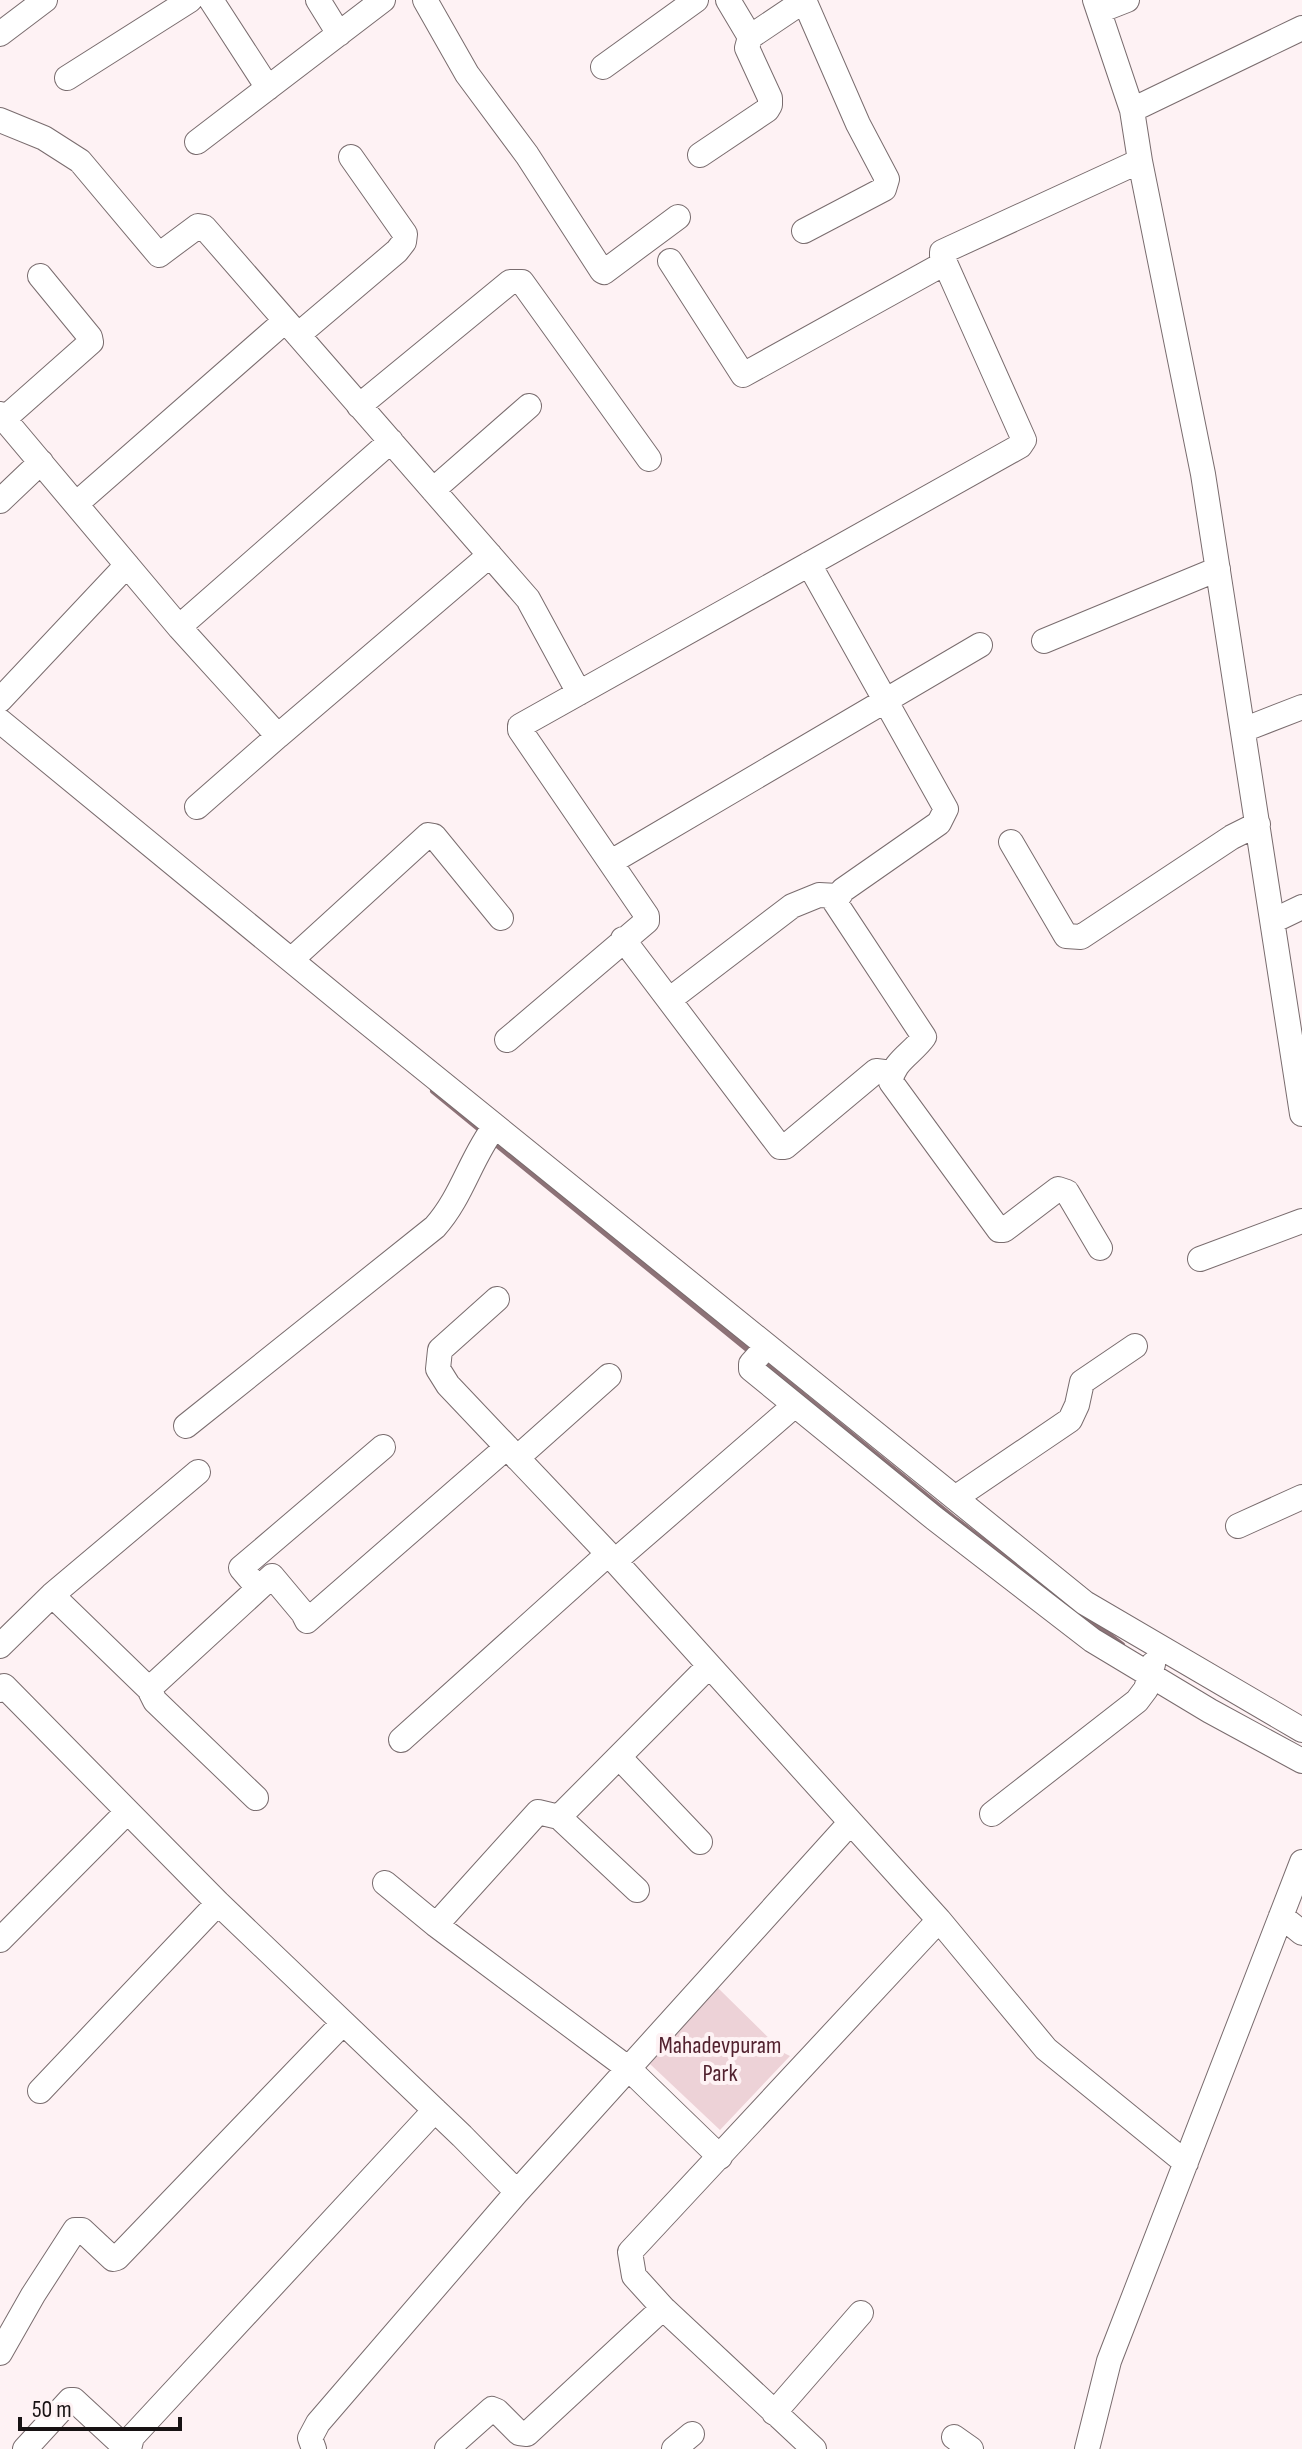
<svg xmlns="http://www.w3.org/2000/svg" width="1302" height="2449" font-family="'Sofia Sans Condensed',sans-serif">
<rect width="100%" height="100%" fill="#fef2f4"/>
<!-- green -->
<path fill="#edd2d7" d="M718,1988L784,2053L790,2056L720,2130L650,2064Z"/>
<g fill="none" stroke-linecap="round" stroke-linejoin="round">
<!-- stream -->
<path stroke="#8d7277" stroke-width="6" d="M433,1091L483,1132
M491,1140L752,1353
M760,1360L956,1520L1065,1602
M1080,1613L1122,1645"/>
<defs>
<path id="minor" d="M211,0L268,88
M318,0L339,34
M425,0L467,74L527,155L602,271L604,272L678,217
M728,0L750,37
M1095,0L1132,110L1140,161L1203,474L1302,1114
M1099,11L1127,0
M0,34L45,0
M603,67L696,0
M67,78L190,0
M1132,110L1302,28
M0,120L44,138L80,161L159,255L198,226L204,227L528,599L579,693
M197,142L383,0
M700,155L767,110L770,105V98L747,48L750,37L805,0
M804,231L884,189L887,179L858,124L804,0
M670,261L743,375L945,263
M298,335L397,251L404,242L405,234L351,157
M359,406L510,282H522L649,459
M0,414L179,627L278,736L490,555
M4,419L91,342L90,337L40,276
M433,490L529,406
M0,501L41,462
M76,504L285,321
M809,564L946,809L939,823L843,890L835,902L924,1037C913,1053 892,1062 891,1082L999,1230H1004L1058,1189L1067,1192L1100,1248
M179,627L391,441
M1044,641L1218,569
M0,700L127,565
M0,721L353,1011L1085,1603L1302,1730
M1243,730L1302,707
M197,807L278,736
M1011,842L1066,936L1081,937L1232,837L1258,824
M611,862L980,645
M1273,921L1302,907
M623,939L780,1147H785L876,1071L892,1073
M291,960L428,835L434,836L501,918
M669,1000L792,906L819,895L838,896
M507,1040L647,921V916L520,730V726L1020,446L1024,440L942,256V252L1140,161
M1200,1259L1302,1221
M497,1299L440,1350L438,1369L448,1385L615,1561L939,1920L1046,2049L1186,2163
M767,1346L751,1364V1369L934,1518L1092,1640L1210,1711L1302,1761
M186,1426L435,1227C462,1197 471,1157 495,1126
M517,1458L609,1376
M955,1498L1070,1420L1077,1405L1082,1382L1135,1346
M1238,1526L1302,1497
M615,1561L795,1405
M258,1588L241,1568L383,1447
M52,1595L149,1689L155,1701L256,1798
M0,1646L52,1595L198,1472
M149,1689L272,1576L303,1613L307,1621L507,1447
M0,1690L4,1686L218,1903L462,2136L517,2192
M401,1740L608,1554
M619,1757L700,1842
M992,1814L1137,1701L1146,1689L1153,1664
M559,1817L637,1890
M385,1883L436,1925L629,2069L720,2157
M1281,1916L1302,1933
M436,1925L538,1812L559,1817L708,1667
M0,1940L127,1812
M40,2091L218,1903
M0,2353L33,2295L75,2230H82L113,2259L117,2258L343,2023
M774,2413L861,2313
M954,2437L971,2449
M25,2449L70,2400H74L127,2449
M129,2449L132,2437L435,2110
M314,2449L310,2438L318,2423L517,2192L850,1823
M447,2449L492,2409L497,2411L519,2433L527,2434L663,2308
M674,2449L692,2434
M814,2449L663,2308L634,2276L630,2252L939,1920
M1087,2449L1109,2361L1302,1862"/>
</defs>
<!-- minor casing -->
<use href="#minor" stroke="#796c6e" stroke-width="26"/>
<!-- minor -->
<use href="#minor" stroke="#fff" stroke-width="24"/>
</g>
<g text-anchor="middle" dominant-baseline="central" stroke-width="8" stroke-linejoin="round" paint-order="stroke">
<!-- park labels -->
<g font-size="24" fill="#52222f" stroke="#fef2f4">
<text x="720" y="2045">Mahadevpuram<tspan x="720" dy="28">Park</tspan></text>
</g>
</g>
<!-- scale -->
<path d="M20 2417v12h160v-12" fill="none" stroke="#171213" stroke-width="4"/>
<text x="32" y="2417" font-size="24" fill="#171213" stroke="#fef2f4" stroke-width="6" paint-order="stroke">50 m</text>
</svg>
